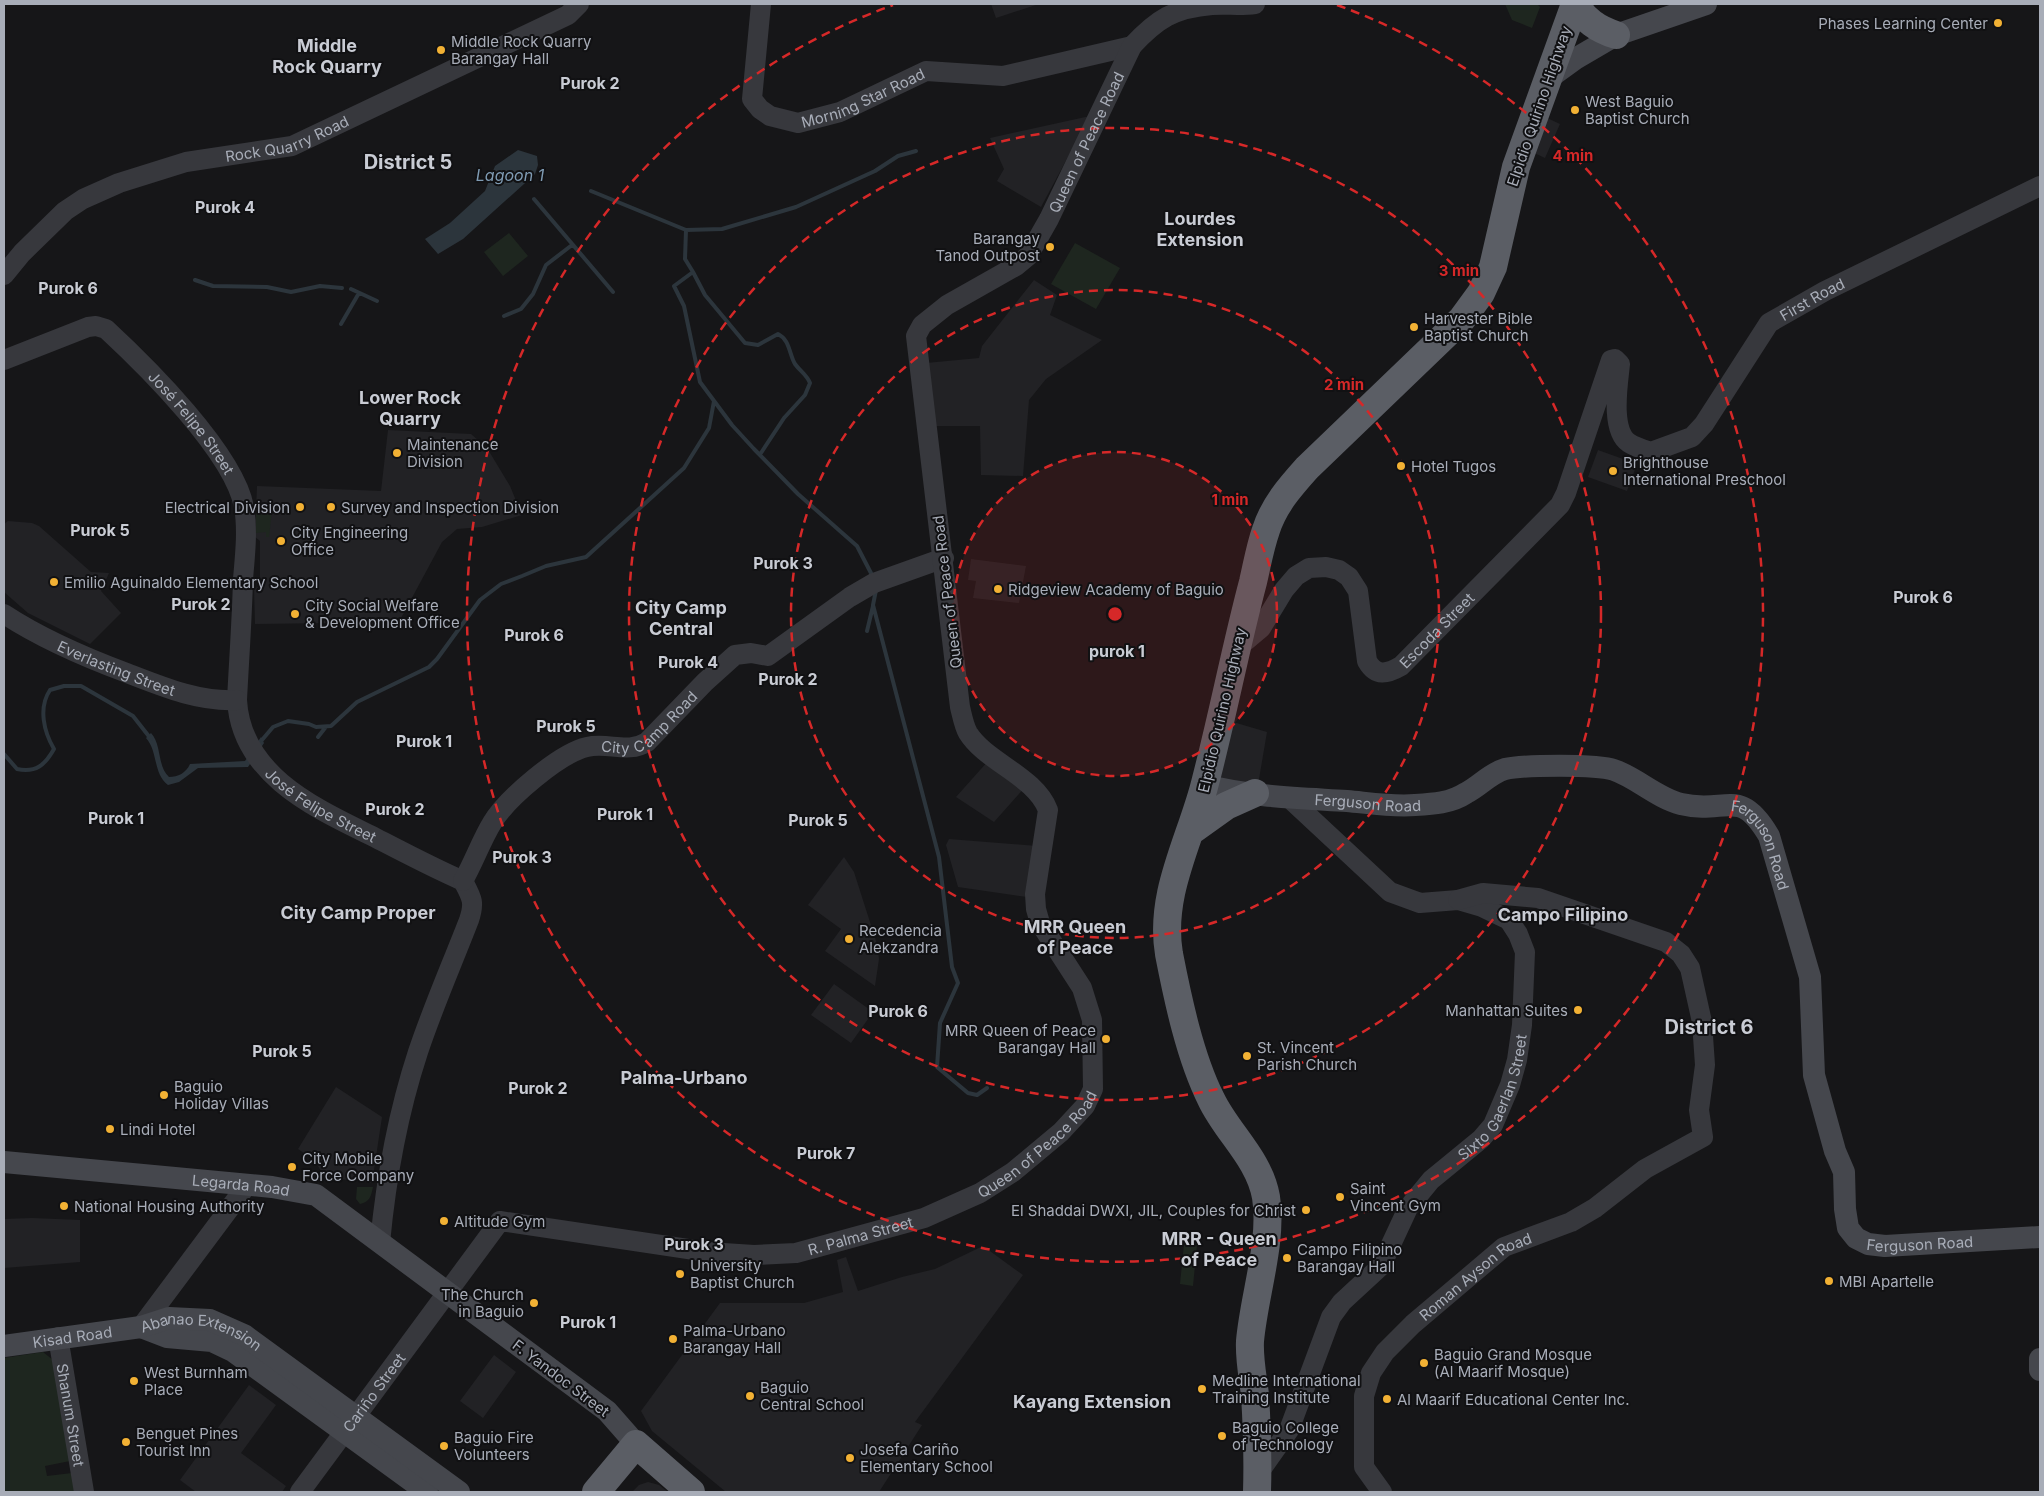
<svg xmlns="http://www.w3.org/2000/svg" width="2044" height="1496" font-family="Inter,sans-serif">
<rect width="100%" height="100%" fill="#161618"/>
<!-- built -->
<path fill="#222225" d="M991,4H1039L996,18Z
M1090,116L1041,207L997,181L1004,169L990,138Z
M1545,117L1560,124L1545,158L1530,151Z
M1034,280L1057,295L1050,315L1102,340L1046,379L1029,400L1023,476L981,475L980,426H935L926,363L979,358L982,346Z
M388,430L471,434L487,448L510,486L522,515L482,527L457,529L442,542L400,620L378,623V629L334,627L333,623L255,624L254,588L260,587V541L255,537L257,486L381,491Z
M1598,450L1637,464L1627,491L1588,477Z
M8,521L32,523L39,526L91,572L109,573L101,591L121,613L90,644L28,613L4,592V524Z
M971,559L1026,566L1019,603L973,598L976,581L968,580Z
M1233,722L1267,732L1257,791L1223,782L1220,775Z
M989,760L1026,786L994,822L956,797Z
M949,839L1037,846L1027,897L958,887L946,845Z
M844,857L854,872L877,944L879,959L875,986L825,951L841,929L808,905Z
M834,984L873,1012L851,1043L811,1015Z
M336,1087L382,1117L372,1183L325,1177L314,1160L298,1149Z
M32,1218L80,1220V1262L4,1268V1219Z
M983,1246L1023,1275L915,1422L922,1425L879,1492H726L652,1431L641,1411L720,1303H804L843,1292L837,1260L846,1257L858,1291L902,1277L935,1269Z
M494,1355L516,1372L483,1418L460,1401Z
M249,1385L276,1405L241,1453L286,1486L282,1492H196L180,1480Z
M648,1482L659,1485L668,1492H632L639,1485Z"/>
<!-- green -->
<path fill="#1e261f" d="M1505,4H1537L1540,7L1532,28L1512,20Z
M509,233L528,256L503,276L484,252Z
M1075,243L1120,268L1096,309L1051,284Z
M256,507L261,510L272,511L269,537H266V532L256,533Z
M357,1187H373C371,1196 370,1202 360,1204L356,1199Z
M1184,1244L1197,1245L1193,1286L1180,1284Z
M43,1352L53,1360L70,1461L45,1466L47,1476L72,1473L75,1492H4V1358Z"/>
<!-- water -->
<path fill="#2c353c" d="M518,150L537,156L538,165L535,174L463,239L438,254L425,239L450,223L485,191L495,166Z
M151,733C162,745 157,766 169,777C178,777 186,773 190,764L245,761L261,737L264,743L248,767L198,768L179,782L168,785C153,774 158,751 146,738Z"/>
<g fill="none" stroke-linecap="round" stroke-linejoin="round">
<!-- stream -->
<path stroke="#2c353c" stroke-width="4" d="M591,191L686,230L722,229L796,207L875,171L898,156L916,151
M534,199L613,292
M686,230L685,259L693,272L674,286L684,306L700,382L732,425L754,449L798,494L857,546L873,577
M693,272L705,295L745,343L758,345L778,334C790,340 789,354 795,364C800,371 807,375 810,383L805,395L784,418L761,453
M195,280L213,286L267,287L291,292L320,286L342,288
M351,289L377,301
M504,316L521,309L533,294L546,265L572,245
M341,324L359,293
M876,590L873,605L939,857L952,967L958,983L940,1023L937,1067L968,1093L977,1095L987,1088
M867,631L873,606
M318,737L325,728
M262,740L273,727L288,721L309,724L316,727L331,726L357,702L429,667L437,659L480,600L501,584L522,576L546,566L586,557L684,468L709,428L714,401
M4,754L17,769C36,773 45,765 54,749C44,732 38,708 50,690L64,686H81L133,716L151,739"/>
<!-- tertiary -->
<g stroke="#37383d" stroke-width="20">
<path id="s1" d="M761,4L752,99L760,109L770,116L798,123L840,112L926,71L1003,76L1132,46"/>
<path id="s2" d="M4,275L22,253L65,211L83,199L119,183L186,162L292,146L568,15L579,4"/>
<path id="s3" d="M4,360L88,327L96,326L106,329C146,366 234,453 244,507C248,530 245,556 243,579C242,620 239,660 237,700C241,774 313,807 370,835C401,851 431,867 463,881C472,898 475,902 469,920C452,964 433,1007 418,1052C398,1113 386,1179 380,1243"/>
<path id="s4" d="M4,614C42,639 84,657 127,673C163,687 199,702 237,700"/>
<path id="s5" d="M1236,649L1261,628L1284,590L1296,576L1309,568L1326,567L1339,570L1349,577L1358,591L1367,661C1376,677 1387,674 1401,666L1560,505L1566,493L1611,360L1615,359L1620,364C1618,384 1610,430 1629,443C1635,447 1645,450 1651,452L1692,437L1704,424L1769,323L1825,291L2040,186"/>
<path id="s6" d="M463,881C474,862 481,841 492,823C506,799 560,753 587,747C608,742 628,754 647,742L705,682L735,655L751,653L768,656L850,597L874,583L944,558"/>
<path d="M141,1327L247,1185"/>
<path id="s7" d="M58,1337L84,1492"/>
<path id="s8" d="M1258,1474L1289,1430L1331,1317L1342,1302L1381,1266L1408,1208L1431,1180L1481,1139L1493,1125L1510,1085L1517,1060L1522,1025L1525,952L1518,934L1509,920L1482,907L1458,900L1420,903L1390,892L1288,797"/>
<path id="s9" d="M300,1492L500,1221L708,1252L754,1255L796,1253L924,1218L980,1193L1013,1172L1061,1132L1085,1106L1093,1089L1092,1020L1082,988L1040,923L1036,909L1035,894L1048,810C1035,776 986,762 968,733C964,726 962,715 960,707L916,336L922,325L947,305L1016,266L1028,256L1049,219L1132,46C1157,19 1174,8 1212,5C1226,4 1241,6 1255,4"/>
<path id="s10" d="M1382,1492L1364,1467V1396L1371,1373L1385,1352L1413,1324L1504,1247L1571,1222L1595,1208L1645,1169L1703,1137L1699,1110L1705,1065L1702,1022L1690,968L1681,954L1666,942L1538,898L1483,893L1458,900"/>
</g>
<!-- secondary -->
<g stroke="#45474d" stroke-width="22">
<path d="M1546,80L1575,59L1616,35L1706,4"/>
<path id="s11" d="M1204,785C1251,797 1300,798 1347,801C1369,803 1393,807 1415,805C1433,804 1451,803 1466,793C1480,786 1489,774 1505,769C1522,765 1597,764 1614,770C1637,778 1657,798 1681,804C1726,815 1739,785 1769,836L1810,977L1814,1075L1835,1151L1844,1172L1845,1209L1848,1228L1856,1238L1868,1244L1885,1246L2040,1237"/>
<path id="s12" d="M4,1162L272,1187L316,1195L607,1411L636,1444"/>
<path d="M141,1327L167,1337L212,1341L233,1351L427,1492"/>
<path id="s13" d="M4,1346L141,1327L169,1318L210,1320L244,1335L459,1492"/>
<path d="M2040,1359V1370"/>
</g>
<!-- trunk -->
<path stroke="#5b5e65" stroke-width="28" d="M1575,4C1585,20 1597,29 1616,35
M1191,831L1226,806L1255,793
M596,1492L636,1444L691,1492
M1257,1492C1258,1460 1257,1427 1255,1395C1253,1378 1249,1359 1250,1341C1254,1295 1273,1242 1266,1197C1259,1158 1227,1133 1211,1099C1190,1057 1178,1000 1169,954C1159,895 1189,843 1204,787C1222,719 1235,650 1253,582C1257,565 1260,547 1266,530C1274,505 1290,487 1307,468L1462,319L1481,293L1493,267L1516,167L1575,4"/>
</g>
<!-- distance rings -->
<circle cx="1115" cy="614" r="162" fill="#d62828" fill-opacity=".12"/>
<g fill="none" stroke="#d62828" stroke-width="2.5" stroke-dasharray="9 6">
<circle cx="1115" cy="614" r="162"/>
<circle cx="1115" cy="614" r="324"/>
<circle cx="1115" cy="614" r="486"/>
<path d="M1337 5A648 648 0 1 1 893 5"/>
</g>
<!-- markers -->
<g fill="#f2b134" stroke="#111113" stroke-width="2">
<circle cx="1998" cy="23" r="5"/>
<circle cx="441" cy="50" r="5"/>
<circle cx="1575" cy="110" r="5"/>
<circle cx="1050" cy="247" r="5"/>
<circle cx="1414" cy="327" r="5"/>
<circle cx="397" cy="453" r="5"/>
<circle cx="1401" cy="466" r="5"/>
<circle cx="1613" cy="471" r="5"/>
<circle cx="300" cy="507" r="5"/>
<circle cx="331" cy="507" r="5"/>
<circle cx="281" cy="541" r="5"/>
<circle cx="54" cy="582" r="5"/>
<circle cx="998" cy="589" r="5"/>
<circle cx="295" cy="614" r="5"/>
<circle cx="849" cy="939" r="5"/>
<circle cx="1578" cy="1010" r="5"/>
<circle cx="1106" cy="1039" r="5"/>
<circle cx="1247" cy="1056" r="5"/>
<circle cx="164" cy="1095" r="5"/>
<circle cx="110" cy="1129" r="5"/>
<circle cx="292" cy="1167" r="5"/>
<circle cx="1340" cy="1197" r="5"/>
<circle cx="64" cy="1206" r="5"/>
<circle cx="1306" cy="1210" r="5"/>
<circle cx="444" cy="1221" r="5"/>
<circle cx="1287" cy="1258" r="5"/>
<circle cx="680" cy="1274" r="5"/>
<circle cx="1829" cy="1281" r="5"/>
<circle cx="534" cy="1303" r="5"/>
<circle cx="673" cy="1339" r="5"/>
<circle cx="1424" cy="1363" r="5"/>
<circle cx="134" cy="1381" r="5"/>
<circle cx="1202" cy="1389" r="5"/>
<circle cx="750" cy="1396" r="5"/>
<circle cx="1387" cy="1399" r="5"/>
<circle cx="1222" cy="1436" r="5"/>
<circle cx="126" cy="1442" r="5"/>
<circle cx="444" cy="1446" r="5"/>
<circle cx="850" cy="1458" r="5"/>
</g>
<g text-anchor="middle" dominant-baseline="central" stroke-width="4" stroke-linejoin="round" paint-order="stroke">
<!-- poi labels -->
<g font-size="15" fill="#a8adb8" stroke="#111113" text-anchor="start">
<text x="1988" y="23" text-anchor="end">Phases Learning Center</text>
<text x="451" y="41">Middle Rock Quarry<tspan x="451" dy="17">Barangay Hall</tspan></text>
<text x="1585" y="101">West Baguio<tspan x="1585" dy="17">Baptist Church</tspan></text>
<text x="1040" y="238" text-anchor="end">Barangay<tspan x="1040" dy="17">Tanod Outpost</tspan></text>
<text x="1424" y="318">Harvester Bible<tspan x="1424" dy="17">Baptist Church</tspan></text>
<text x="407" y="444">Maintenance<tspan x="407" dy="17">Division</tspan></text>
<text x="1623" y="462">Brighthouse<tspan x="1623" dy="17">International Preschool</tspan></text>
<text x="1411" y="466">Hotel Tugos</text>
<text x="290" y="507" text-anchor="end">Electrical Division</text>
<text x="341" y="507">Survey and Inspection Division</text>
<text x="291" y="532">City Engineering<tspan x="291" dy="17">Office</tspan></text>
<text x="64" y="582">Emilio Aguinaldo Elementary School</text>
<text x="1008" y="589">Ridgeview Academy of Baguio</text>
<text x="305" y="605">City Social Welfare<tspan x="305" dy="17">&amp; Development Office</tspan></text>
<text x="859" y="930">Recedencia<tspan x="859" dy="17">Alekzandra</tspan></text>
<text x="1568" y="1010" text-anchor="end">Manhattan Suites</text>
<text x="1096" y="1030" text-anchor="end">MRR Queen of Peace<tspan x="1096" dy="17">Barangay Hall</tspan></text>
<text x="1257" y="1047">St. Vincent<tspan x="1257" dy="17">Parish Church</tspan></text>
<text x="174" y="1086">Baguio<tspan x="174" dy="17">Holiday Villas</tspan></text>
<text x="120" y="1129">Lindi Hotel</text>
<text x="302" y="1158">City Mobile<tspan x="302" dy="17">Force Company</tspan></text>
<text x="1350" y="1188">Saint<tspan x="1350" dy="17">Vincent Gym</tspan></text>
<text x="74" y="1206">National Housing Authority</text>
<text x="1296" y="1210" text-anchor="end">El Shaddai DWXI, JIL, Couples for Christ</text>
<text x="454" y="1221">Altitude Gym</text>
<text x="1297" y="1249">Campo Filipino<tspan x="1297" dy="17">Barangay Hall</tspan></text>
<text x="690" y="1265">University<tspan x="690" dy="17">Baptist Church</tspan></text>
<text x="1839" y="1281">MBI Apartelle</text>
<text x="524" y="1294" text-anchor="end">The Church<tspan x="524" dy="17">in Baguio</tspan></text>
<text x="683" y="1330">Palma-Urbano<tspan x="683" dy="17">Barangay Hall</tspan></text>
<text x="1434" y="1354">Baguio Grand Mosque<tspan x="1434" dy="17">(Al Maarif Mosque)</tspan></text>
<text x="144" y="1372">West Burnham<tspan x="144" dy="17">Place</tspan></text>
<text x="1212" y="1380">Medline International<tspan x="1212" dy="17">Training Institute</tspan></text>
<text x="760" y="1387">Baguio<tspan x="760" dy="17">Central School</tspan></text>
<text x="1397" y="1399">Al Maarif Educational Center Inc.</text>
<text x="1232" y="1427">Baguio College<tspan x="1232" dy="17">of Technology</tspan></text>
<text x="136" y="1433">Benguet Pines<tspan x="136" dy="17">Tourist Inn</tspan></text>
<text x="454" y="1437">Baguio Fire<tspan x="454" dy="17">Volunteers</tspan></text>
<text x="860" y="1449">Josefa Cariño<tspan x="860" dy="17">Elementary School</tspan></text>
</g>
<!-- street labels -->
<g font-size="15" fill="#a8adb8" stroke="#111113">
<text stroke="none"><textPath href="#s1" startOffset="219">Morning Star Road</textPath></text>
<text transform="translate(1539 106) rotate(-71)">Elpidio Quirino Highway</text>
<text stroke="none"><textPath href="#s2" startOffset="324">Rock Quarry Road</textPath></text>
<text stroke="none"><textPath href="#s9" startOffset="2060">Queen of Peace Road</textPath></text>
<text stroke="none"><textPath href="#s5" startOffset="1009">First Road</textPath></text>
<text stroke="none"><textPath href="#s3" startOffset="236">José Felipe Street</textPath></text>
<text transform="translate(947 592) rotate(-97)">Queen of Peace Road</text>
<text stroke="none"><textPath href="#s5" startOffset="331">Escoda Street</textPath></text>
<text stroke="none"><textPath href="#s4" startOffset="125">Everlasting Street</textPath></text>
<text transform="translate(1222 710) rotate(-77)">Elpidio Quirino Highway</text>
<text stroke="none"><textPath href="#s6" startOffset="260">City Camp Road</textPath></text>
<text stroke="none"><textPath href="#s11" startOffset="165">Ferguson Road</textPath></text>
<text stroke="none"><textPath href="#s3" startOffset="672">José Felipe Street</textPath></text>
<text stroke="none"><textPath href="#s11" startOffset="600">Ferguson Road</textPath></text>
<text stroke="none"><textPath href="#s8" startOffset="454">Sixto Gaerlan Street</textPath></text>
<text stroke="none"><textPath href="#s9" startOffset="905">Queen of Peace Road</textPath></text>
<text stroke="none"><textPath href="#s12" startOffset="238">Legarda Road</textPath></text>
<text stroke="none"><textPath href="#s9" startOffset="702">R. Palma Street</textPath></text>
<text stroke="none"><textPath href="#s11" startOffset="1079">Ferguson Road</textPath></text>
<text stroke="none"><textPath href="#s10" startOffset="270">Roman Ayson Road</textPath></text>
<text stroke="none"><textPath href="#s13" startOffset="69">Kisad Road</textPath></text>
<text stroke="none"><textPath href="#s13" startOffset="202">Abanao Extension</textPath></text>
<text transform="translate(561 1378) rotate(37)">F. Yandoc Street</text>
<text stroke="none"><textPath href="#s9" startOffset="124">Cariño Street</textPath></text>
<text stroke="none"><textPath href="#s7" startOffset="79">Shanum Street</textPath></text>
</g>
<!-- neighbourhood labels -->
<g font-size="16" font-weight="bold" fill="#c9ccd4" stroke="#111113">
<text x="590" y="83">Purok 2</text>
<text x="225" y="207">Purok 4</text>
<text x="68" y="288">Purok 6</text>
<text x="100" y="530">Purok 5</text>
<text x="783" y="563">Purok 3</text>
<text x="1923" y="597">Purok 6</text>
<text x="201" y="604">Purok 2</text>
<text x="534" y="635">Purok 6</text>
<text x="1117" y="651">purok 1</text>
<text x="688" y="662">Purok 4</text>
<text x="788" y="679">Purok 2</text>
<text x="566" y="726">Purok 5</text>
<text x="424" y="741">Purok 1</text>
<text x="395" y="809">Purok 2</text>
<text x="625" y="814">Purok 1</text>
<text x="116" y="818">Purok 1</text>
<text x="818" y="820">Purok 5</text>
<text x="522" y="857">Purok 3</text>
<text x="898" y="1011">Purok 6</text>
<text x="282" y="1051">Purok 5</text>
<text x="538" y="1088">Purok 2</text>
<text x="826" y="1153">Purok 7</text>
<text x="694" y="1244">Purok 3</text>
<text x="588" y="1322">Purok 1</text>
</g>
<!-- water labels -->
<g font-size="16" font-style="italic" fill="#7f9bb3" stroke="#111113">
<text x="510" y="175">Lagoon 1</text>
</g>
<!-- quarter labels -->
<g font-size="18" font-weight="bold" fill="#c9ccd4" stroke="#111113">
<text x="327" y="45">Middle<tspan x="327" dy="21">Rock Quarry</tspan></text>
<text x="1200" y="218">Lourdes<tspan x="1200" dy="21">Extension</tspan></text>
<text x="410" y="397">Lower Rock<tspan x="410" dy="21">Quarry</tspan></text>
<text x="681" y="607">City Camp<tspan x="681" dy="21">Central</tspan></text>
<text x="358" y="912">City Camp Proper</text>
<text x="1563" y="914">Campo Filipino</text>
<text x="1075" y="926">MRR Queen<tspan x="1075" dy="21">of Peace</tspan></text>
<text x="684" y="1077">Palma-Urbano</text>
<text x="1219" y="1238">MRR - Queen<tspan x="1219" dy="21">of Peace</tspan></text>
<text x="1092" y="1401">Kayang Extension</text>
</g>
<!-- district labels -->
<g font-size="20" font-weight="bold" fill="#c9ccd4" stroke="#111113">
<text x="408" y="162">District 5</text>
<text x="1709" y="1027">District 6</text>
</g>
</g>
<circle cx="1115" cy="614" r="8" fill="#d62828" stroke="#111113" stroke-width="2.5"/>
<g font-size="15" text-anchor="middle" font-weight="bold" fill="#d62828" stroke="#111113" stroke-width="4" stroke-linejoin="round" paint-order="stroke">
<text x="1573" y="161">4 min</text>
<text x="1459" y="276">3 min</text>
<text x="1344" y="390">2 min</text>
<text x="1230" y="505">1 min</text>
</g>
<!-- border -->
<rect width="2044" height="1496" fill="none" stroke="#a8adb8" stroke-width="10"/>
</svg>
